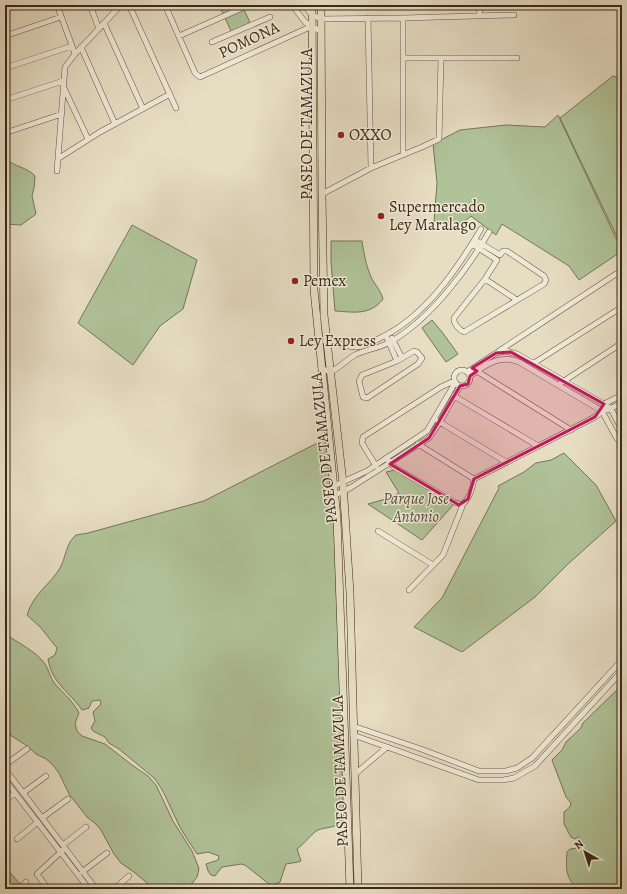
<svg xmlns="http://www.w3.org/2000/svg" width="627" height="894" font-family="Alegreya,serif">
<rect width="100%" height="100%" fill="#e6ddc3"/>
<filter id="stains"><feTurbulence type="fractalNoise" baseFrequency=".005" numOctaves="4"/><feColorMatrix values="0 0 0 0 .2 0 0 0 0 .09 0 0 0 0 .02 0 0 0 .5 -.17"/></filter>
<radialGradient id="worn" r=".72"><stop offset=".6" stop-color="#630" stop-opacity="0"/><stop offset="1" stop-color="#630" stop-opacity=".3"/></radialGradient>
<!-- green -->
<path fill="#b0c298" stroke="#767558" d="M219,5H242L251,25L232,33Z
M613,76L622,78V242L618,239L560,118Z
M558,115L622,251L579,280L569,266L502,224L496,235L471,216C458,228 449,224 434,222L437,183L433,144L460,130L506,125L545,127Z
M5,158C14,167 27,167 35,176L34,188L32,196L36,214L21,225L5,224Z
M132,225L197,260L183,309L160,326L133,365L78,323Z
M331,241H362C364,254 366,265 371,277C375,285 381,291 383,299C370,316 353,312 335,311L331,262Z
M432,320L442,332L458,354L446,362L422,328Z
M327,438L334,496L341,713L340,717L344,816C340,829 329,826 318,830C313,832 303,845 297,849L301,861L298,862L286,864L280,882L273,885L269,884L245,865L241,864L222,867L215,876L211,875L208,871L206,864L218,860L219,856L208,852L197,854C190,843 181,831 176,819C169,805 164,790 154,778L119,749L109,743L105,737L93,731L91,728L95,721L93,712L101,704L100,700L92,701L89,708L82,710C70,692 52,684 48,659L55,655L57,648L41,628L27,615C34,593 49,586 60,568C66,557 66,543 76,535L88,533L204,501Z
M564,453L596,485L616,521L568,564L535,597L462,652L414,627L442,598L499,488L498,486L524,472L536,463L551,460Z
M395,470L455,503L422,540L368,504L389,498L399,493L386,472Z
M5,634C17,642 37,652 45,664C49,670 50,678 55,684C63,693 73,701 79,713L75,723L77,731L82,736L105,744L132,765L148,776L156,785L173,821L192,851L198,866L199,869L197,877L188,889H154L134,872L121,863L114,854L101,830L96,824L87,817L69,794L59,773L52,764L46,759L36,754L26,745L10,735L9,728L5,724Z
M622,685V889H577C565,876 566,868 567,852L570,849L578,848L582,842L581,838L578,837L575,839L571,837L564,824V812L570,807L571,803L566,797L552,760L562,750L566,742L581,728L583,723Z
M5,867L22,886L18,889H5Z"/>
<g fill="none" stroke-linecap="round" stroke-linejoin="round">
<defs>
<path id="minor" d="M57,5L75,54
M90,5L99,29
M129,5L176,108
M165,5L195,73L200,77L312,26
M292,5L305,22L320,31
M304,5L312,15L321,19L403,18L514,15
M479,5L480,16
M196,6L199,5
M368,18L371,168
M104,23L143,109
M5,36L61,17
M179,36L249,5
M212,42L270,17
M81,47L115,124
M404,58H517
M5,68L72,46
M64,88L88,139
M5,100L63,81
M5,133L62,114
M403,155V18
M59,158L100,132L170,94
M57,171L65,67L75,54L121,5
M322,194L371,168L422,147L439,139L441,58
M472,244L497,260L485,279L454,318C453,323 459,330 464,332L544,284L546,280L544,276L507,251H503L500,255L475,240
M485,279L517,300
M386,336L397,361
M392,338L402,358
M325,341C335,343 345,346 355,347C363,348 372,342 378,339C424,318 456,271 481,229
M618,345L622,352
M414,351L417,352L422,358L418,364L367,398L363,397L359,381L362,375L397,361Z
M499,351L616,274L620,273L622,274
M534,363L622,307
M321,368L330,372C340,368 346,360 355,355C367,349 381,348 392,341C431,318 467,270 489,232
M454 378a8 8 0 1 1 16 0a8 8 0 1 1-16 0Z
M475,370L571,430
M467,372L496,353L506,351L517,354L604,404L622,395
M470,376C485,365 500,354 519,362L602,411L607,410L622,403
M561,383L622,343
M454,396L538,446
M602,411L616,437L622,445
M438,421L506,462
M418,444L474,479
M386,458L394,467L454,502L462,505C469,499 473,488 474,479L595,417L600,413L604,404L611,409L622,430
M376,466L362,443L363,437L441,387L454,381
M334,486L367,471L427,431L455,383
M335,495L350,488L429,438L440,422L460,386
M378,531L433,565
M409,590L443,555L462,507V505
M353,726L421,749L479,771H506L517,768L532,758L622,660
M353,735L387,747
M5,765L27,749
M5,769L96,889
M355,774L387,747L479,780H503L514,778L535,766L622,671
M5,780L89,889
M23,793L46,776
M5,801L15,793
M42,818L68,799
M17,839L38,822
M63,845L86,827
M82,872L107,853
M19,889L26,882
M48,889L37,874L63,850
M114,889L129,876"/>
<path id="major" d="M312,5L314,290L337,518L350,889
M321,5L322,194L324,315L343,483L350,593L358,889"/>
</defs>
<!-- minor casing -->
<use href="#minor" stroke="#665542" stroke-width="6"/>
<!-- major casing -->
<use href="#major" stroke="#3b2817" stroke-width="8"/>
<!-- minor -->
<use href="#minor" stroke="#efe9d8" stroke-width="5"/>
<!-- major -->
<use href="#major" stroke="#e6ddc3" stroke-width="7"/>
</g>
<!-- marked area -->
<path fill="#c2185b" fill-opacity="0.2" stroke="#c2185b" stroke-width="3" stroke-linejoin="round" d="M511,352L604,404L595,417L474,479L468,499L459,505L390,464L429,438L460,386L468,384L470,376L477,371L472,368L496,353Z"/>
<!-- markers -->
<g fill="#8f2418" stroke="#efe9d8" stroke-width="1.5">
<circle cx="341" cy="135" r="4"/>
<circle cx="381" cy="216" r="4"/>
<circle cx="295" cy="281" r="4"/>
<circle cx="291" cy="341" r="4"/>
</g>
<g text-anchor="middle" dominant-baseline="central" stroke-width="3" stroke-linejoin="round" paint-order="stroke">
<!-- street labels -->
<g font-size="16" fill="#3b2817" stroke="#efe9d8">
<text transform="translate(249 40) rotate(-25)">POMONA</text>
<text transform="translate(307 124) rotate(-90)">PASEO DE TAMAZULA</text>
<text transform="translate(324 448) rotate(-96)">PASEO DE TAMAZULA</text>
<text transform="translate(340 771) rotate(-92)">PASEO DE TAMAZULA</text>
</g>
<!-- poi labels -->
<g font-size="16" fill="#3b2817" stroke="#efe9d8" text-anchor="start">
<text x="349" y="135">OXXO</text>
<text x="389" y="207">Supermercado<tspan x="389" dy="18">Ley Maralago</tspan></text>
<text x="303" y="281">Pemex</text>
<text x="299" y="341">Ley Express</text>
</g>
<!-- park labels -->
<g font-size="16" font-style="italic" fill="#584e37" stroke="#efe9d8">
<text x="416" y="499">Parque Jose<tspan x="416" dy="18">Antonio</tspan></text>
</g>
</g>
<!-- margin -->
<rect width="627" height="894" fill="none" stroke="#e6ddc3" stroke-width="20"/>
<rect x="6" y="6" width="615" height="882" fill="none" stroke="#3b2817" stroke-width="2"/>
<rect x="10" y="10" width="607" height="874" fill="none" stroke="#3b2817"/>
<!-- north arrow -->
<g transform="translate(585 852) rotate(321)" stroke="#efe9d8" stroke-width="3" paint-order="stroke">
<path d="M0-3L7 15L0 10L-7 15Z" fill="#3b2817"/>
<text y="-6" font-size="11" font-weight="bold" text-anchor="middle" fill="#3b2817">N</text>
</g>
<rect width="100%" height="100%" filter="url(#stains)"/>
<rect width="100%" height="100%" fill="url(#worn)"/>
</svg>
